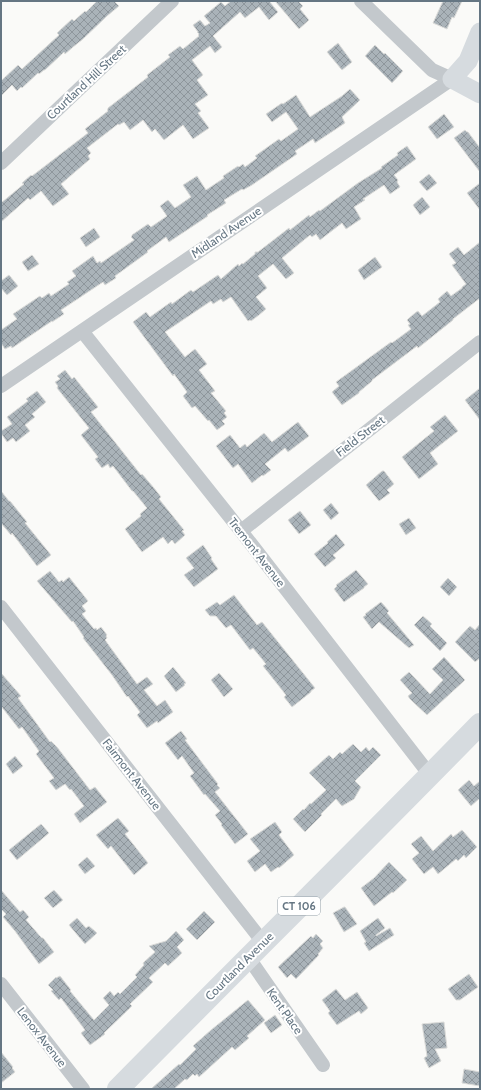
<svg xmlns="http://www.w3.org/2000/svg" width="481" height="1090" font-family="Cabin,sans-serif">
<defs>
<pattern id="building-cross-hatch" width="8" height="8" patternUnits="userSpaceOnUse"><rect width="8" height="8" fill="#aab3b9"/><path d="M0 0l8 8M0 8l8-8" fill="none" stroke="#8e969c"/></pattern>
</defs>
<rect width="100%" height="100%" fill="#fafaf8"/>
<!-- building -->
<path fill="url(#building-cross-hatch)" stroke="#dcdcda" d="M97,1H114L119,6L107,16L83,39L73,47L65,54L64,52L45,70H44L39,74L38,73L22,88L21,87L17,91L12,85L1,96V81L18,65L22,69L59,35L57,33L72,19L74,21L85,11L86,12Z
M231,1H269L278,12L269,20L259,7L245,18L240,12L213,36L222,47L215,53L210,46L192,60L203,75L197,80L208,95L195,104L201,111L198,113L209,128L193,139L183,125L164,140L155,129L152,132L143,120L130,130L124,122L119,125L118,124L87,148L91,153L88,156L90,159L61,184L69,194L53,206L41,191L30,200L28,198L1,222V203L24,184L22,183L31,175L32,176L88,133L85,129L108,111L107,110L108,109V108L148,77L147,75L170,57L168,55L180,46L183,49L199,36L198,35L199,34L197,32H198L193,25L200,20L205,26L210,23L204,16L221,2L225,6Z
M275,1H298L303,6L300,9L309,20L299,29Z
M443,1H462L454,18L452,17L447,29L433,23Z
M338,43L352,62L342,70L327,52Z
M375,45L384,54L385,53L403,71L392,83L365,56Z
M350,89L360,100L342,117L345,123L315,143L313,139L295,151L297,154L252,185L243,190L242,189L224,200L226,203L207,215L208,216L169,242L166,237L147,251L148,252L115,276L116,278L105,285L103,282L61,310L64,314L52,322V321L12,348L11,346L5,349L1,343V330L17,319L13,314L40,296L42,298L49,293L51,296L69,284L67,282L76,276L72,271L93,256L97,263L100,261L101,263L134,240L131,237L132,236V235L148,224L151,227L167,216L160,206L168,200L175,208L191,197L183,185L197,176L206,190L224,178L223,176L238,166L239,167L243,164L245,167L257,158L255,156L279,139L281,141L298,129L286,112L272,122L266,114L282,103L283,104L296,95L310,117L342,96Z
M444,114L454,127L437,139L428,127Z
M465,130L467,132H468L480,148V172L454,138Z
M407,146L416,159L394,175L398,180L397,182L400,187L390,194L384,185L363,199L365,200L354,207L361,219L346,229L342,223L320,240L316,234L312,237L310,235L282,258L294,273L286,279L273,264L258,276L267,288L256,297L266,309L259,315L251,321L250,320L248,321L231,297L223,302L221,299L213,304L211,301L165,332L185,357L195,349L207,364L199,370L215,391L211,393L226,411L224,413L227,417L222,421L225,424L217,430L209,420L208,421L195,406L192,408L183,396L187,392L174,374L173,376L133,322L146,312L150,317L171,302L172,304L191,290L193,292L218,275L221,279L238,264L239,266L242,263L243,264L255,254V252H258L289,228L290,230L309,215L310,217L319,210L320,211L358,183L382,168L381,167L398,155L397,153Z
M429,174L437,183L427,191L419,182Z
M480,183V210L467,193Z
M422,197L430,207L420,215L413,205Z
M94,228L100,237L86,247L80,238Z
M480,242V298L453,319V320L418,348L417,346L372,380V381L359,392V393L342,405L332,392L339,386L336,382L391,342L392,343L411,329L408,325L410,324L407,320L415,313L418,311L422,316L440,302L438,299L447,291L451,296L462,288V287L466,284L452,265L456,263L449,254L458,247L464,255Z
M32,255L39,264L28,271L22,262Z
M375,257L382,267L364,280L358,270Z
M9,275L18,286L7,295L1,288V281Z
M65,370L72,379L74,377L98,407L91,412L141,475L142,474L154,488L161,497L159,499L184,530L182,531L185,535L175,544L172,540L168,544L163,537L142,552L125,529L141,516L140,514L147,508L133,491H132L113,466L110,468L108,464L102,468L95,459L98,457L81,435L89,428L57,388L58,386L55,382L60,379L57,376Z
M480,388V420L465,400Z
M37,391L46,402L32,414L35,417L25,425L30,431L16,442L13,438L7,442L1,433V431L12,424L7,417L28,401L26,399Z
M445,415L458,431L430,453L438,464L419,479L402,457L434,431L430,427Z
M298,422L309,436L288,452L285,448L265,464L271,470L263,476L262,475L252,483L238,464L233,468L216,446L230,435L240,448L245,444L247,447L264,433L272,442Z
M382,471H384L394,484L387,490L390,493L379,501L366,485Z
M1,491L9,501H10L27,522L25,523L51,555L37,566L12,533L11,535L1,523Z
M331,503L339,513L331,520L323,510Z
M300,511L311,525L299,534L288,520Z
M409,518L416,528L406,535L399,524Z
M336,534L345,545L333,555L336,558L325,567L314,554L328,543L327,542Z
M203,545L212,558L211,559L218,569L194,587L184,575L194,568L186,558Z
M356,570L368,584L364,587V588L344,602L334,589L337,586L336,585Z
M50,571L59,582L62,580L63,582L69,577L88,601L82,606L86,611L82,614L94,629L96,628L97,630L101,627L107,635L106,636L107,638L105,640L137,684L147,677L153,684L144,690L157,706L165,700L173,712L158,723L157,721L147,728L137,715L140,712L128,696L127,697L112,675L83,638L84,637L73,621L72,622L37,581Z
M448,578L457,587L449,596L440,587Z
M234,595L257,625L262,622L315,688L311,691V692L292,707L284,697L286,695L263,666L266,664L253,648L250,650L231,625L226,628L216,616H210L205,610L217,602L220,605Z
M381,602L389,611L387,613L414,645L409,648L379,622L372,629L363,617L366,615L365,614Z
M423,616L432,624L430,626L447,643L440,651L414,625Z
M480,624V658L475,662L455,642L470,626L475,630Z
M444,657L465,680L427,715L410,699L408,696L412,693L400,680L409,672L430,694L443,680L432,669Z
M173,667L186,683L184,684L185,685L176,692L164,676Z
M1,673L21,696L18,698L50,742L51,741L57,747L90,790L95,787L107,802L80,823L74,814L84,806L71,789L70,790L65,784L56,790L49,781L54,778L36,754L39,751L22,727L19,729L1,706Z
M219,673L233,689L224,697L211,680Z
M181,731L187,739L185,740L218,784L217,785L220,788L215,792L248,834L235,844L221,825L222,824L215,815L220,811L205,794L204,795L190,776L194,773L182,756L178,760L165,743Z
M353,744L361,752L366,747L369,751L373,747L381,755L355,781L361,787L354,799L342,806L336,799L321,814L322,815L305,832L293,819L303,809L304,810L310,803L311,804L326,790L309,773L329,755L333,759L340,752L342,754Z
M15,756L23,766L13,774L6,764Z
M469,780L474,786L480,781V798L471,806L458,790Z
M118,818L129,831L125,834L148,863L134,875L111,846L108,849L96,835Z
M275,822L282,832L279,835L294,855L279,868L278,867L271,872L265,864L255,872L247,861L260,851L250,839Z
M41,824L49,833L17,860L9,850Z
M462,830L477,847L466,858L464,855L458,861L456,859L438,874L433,867L424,874L412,859L419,853L411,844L421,836L433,851L451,834L453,837Z
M87,857L95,866L85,874L78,865Z
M389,862L407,880L393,893L392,892L374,906L361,888L374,878Z
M1,890L20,912L23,910L29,917L26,920L39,935L42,938H43L54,952L39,964L15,931L3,917L6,914L1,909Z
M54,890L63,900L53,908L44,898Z
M344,907H345L357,924L344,932L333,913Z
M204,911L215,922L197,940L186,929Z
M77,918L86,928L89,926L97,933L85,944L69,925Z
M378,918L385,928L376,935V936L390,928L394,935L369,951L364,943L366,942L360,931Z
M176,931L184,940L177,947L182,953L168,966L165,963L149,978L153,982L130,1004L132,1006L104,1033L105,1034L90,1045L81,1033L85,1030L61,998L59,1000L51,991L53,990L48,985L56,977V978L60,976L71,990L70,991L94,1020L109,1005L103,998L110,991L114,996L118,992L120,994L137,977L135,975L144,965L143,963L155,952L149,946L166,941Z
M316,934L323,941L320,944L323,948L318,954L319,955L296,979L291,974L287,978L278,967L311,936L313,938Z
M469,974L478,987L460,1000H456L448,989Z
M336,989L345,1000L357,992L368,1008L361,1014L359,1011L337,1025L328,1013L330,1011L322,1000Z
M248,1000L265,1020L247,1036L249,1038L235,1050L232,1047L199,1077L197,1074L195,1076L193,1074L187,1080L185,1079L174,1089H151L179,1064L180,1065L196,1049L193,1046L211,1030Z
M275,1015L282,1025L271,1033L264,1023Z
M444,1022L447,1048L435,1049L441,1061L429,1068L424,1058L427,1056L422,1024Z
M1,1052L13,1067L12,1068L15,1072L1,1083Z
M464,1069L480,1072V1086L462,1083Z"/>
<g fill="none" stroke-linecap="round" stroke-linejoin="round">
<!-- street -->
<path stroke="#c3c8cc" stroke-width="14" d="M361,1L432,70L452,79
M1,163L172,1
M82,331L241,531L430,775
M1,386L452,79
M241,531L480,342
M1,607L263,942
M248,957L323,1065
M1,984L83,1089"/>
<!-- secondary -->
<path stroke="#d6dbdf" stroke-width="19" d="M480,32L468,61L452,79L480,94"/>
<!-- primary -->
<path stroke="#d6dbdf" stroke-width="22" d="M118,1089C238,967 360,847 480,724"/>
</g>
<g text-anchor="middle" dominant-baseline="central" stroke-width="4" stroke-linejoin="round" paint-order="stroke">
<!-- shield labels -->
<rect fill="#fff" stroke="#939fa8" stroke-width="1" x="278" y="897" width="42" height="18" rx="3"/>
<g font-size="11" font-weight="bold" fill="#657683">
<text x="299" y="906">CT 106</text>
</g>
<!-- street labels -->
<g font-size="12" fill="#657683" stroke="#fff">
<text transform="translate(86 82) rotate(-43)">Courtland Hill Street</text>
<text transform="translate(226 232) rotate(-34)">Midland Avenue</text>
<text transform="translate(360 436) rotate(-38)">Field Street</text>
<text transform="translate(257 552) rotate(52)">Tremont Avenue</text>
<text transform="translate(132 774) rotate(52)">Fairmont Avenue</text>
<text transform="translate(239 966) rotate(-45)">Courtland Avenue</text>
<text transform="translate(285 1011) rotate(55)">Kent Place</text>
<text transform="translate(42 1037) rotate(52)">Lenox Avenue</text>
</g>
</g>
<!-- border -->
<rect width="481" height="1090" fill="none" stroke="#657683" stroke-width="4"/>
</svg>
